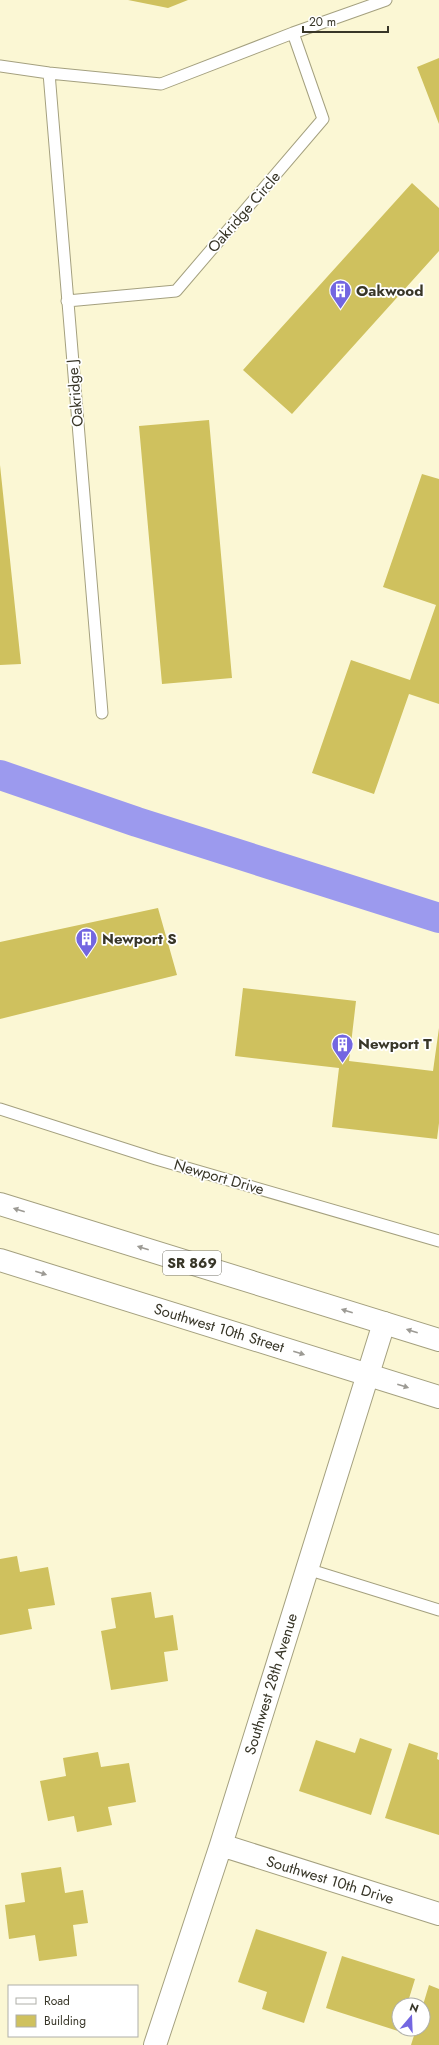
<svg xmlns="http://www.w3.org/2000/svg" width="439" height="2045" font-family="Jost,sans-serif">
<rect width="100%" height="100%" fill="#fbf7d4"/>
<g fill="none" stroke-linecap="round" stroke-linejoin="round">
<!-- canal -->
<path stroke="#9c9aee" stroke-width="30" d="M0,775L137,822L439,918"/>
</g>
<!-- building -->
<path fill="#cfc15e" d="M128,0H188L168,8Z
M439,58V124L417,67Z
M412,183L439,208V251L292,414L243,370Z
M209,420L232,678L162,684L139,426Z
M0,465L21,664L0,665Z
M422,474L439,479V704L409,694L374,794L312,773L351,660L410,680L436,605L383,587Z
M158,908L177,975L0,1019V942Z
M243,988L356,1001L349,1061L433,1071L439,1028V1123L437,1139L332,1127L339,1068L235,1056Z
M17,1556L20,1572L48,1567L55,1605L28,1609L32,1629L0,1635V1559Z
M151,1592L155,1618L173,1615L178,1650L164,1652L168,1681L111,1690L101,1631L116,1628L111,1598Z
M360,1738L392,1749L371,1815L299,1791L316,1740L355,1753Z
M409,1743L438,1753L437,1759L439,1760V1835L385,1818Z
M98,1752L101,1767L129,1763L136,1802L108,1807L112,1825L77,1832L74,1816L48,1821L40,1781L66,1776L63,1758Z
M61,1867L65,1893L83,1890L88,1923L73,1925L77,1956L39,1961L35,1935L9,1939L5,1905L25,1902L21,1873Z
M256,1929L327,1952L304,2023L262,2009L267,1992L238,1982Z
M342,1956L415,1979L407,2005H399L398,2031L326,2008Z
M429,1985L439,1989V2045H411L416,2029H423V2005Z"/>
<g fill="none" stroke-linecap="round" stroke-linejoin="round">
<defs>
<path id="lane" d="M0,66L49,73L161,84L293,33L386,0
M49,73L102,713
M67,301L176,291L323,119L293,33
M0,1109L156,1159L439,1241
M307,1569L439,1610"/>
<path id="street" d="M221,1845L439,1914
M155,2045L221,1845L384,1323"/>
<path id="primary" d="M0,1204L439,1340
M0,1260L439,1397"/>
</defs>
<!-- lane casing -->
<use href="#lane" stroke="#a4a07f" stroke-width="13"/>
<!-- street casing -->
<use href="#street" stroke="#a4a07f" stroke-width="24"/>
<!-- primary casing -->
<use href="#primary" stroke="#a4a07f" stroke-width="24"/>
<!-- lane -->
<use href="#lane" stroke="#fff" stroke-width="11"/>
<!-- street -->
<use href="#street" stroke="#fff" stroke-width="22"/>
<!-- primary -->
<use href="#primary" stroke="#fff" stroke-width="22"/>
</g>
<!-- one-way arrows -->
<defs><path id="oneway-solid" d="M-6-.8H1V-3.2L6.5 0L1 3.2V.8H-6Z"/></defs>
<g fill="#9c9a94">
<use href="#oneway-solid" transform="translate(19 1210) rotate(-163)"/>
<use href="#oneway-solid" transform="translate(143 1248) rotate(-163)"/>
<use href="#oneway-solid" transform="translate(41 1273) rotate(17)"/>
<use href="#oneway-solid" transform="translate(347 1311) rotate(-163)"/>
<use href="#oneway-solid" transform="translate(412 1331) rotate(-163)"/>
<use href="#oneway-solid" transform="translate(299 1353) rotate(17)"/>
<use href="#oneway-solid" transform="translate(403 1386) rotate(17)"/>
</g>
<!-- icons -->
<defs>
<symbol id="building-pin" viewBox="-11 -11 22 30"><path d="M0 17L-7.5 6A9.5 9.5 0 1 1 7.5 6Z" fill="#7366e1" stroke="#fff"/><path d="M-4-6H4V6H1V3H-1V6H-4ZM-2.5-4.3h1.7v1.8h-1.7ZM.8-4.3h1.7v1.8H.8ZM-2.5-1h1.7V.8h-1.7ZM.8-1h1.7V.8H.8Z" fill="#fff"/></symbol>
</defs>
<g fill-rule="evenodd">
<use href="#building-pin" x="328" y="278" width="25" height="34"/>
<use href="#building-pin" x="74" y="926" width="25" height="34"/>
<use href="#building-pin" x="330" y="1032" width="25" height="34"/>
</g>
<g text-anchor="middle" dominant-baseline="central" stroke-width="3.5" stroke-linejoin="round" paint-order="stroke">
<!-- shield labels -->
<rect fill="#fff" stroke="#747268" stroke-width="1" x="163" y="1251" width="58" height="24" rx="3"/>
<g font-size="14" font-weight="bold" fill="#383628">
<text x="192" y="1263">SR 869</text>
</g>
<!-- street labels -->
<g font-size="15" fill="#383628" stroke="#fff">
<text transform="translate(244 212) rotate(-49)">Oakridge Circle</text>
<text transform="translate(75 393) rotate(-95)">Oakridge J</text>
<text transform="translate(219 1177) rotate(16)">Newport Drive</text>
<text transform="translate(219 1328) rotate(17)">Southwest 10th Street</text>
<text transform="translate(271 1684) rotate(-73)">Southwest 28th Avenue</text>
<text transform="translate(330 1880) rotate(17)">Southwest 10th Drive</text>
</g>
<!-- poi labels -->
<g font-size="15" font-weight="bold" fill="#383628" stroke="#fff" text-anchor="start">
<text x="356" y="291">Oakwood</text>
<text x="102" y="939">Newport S</text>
<text x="358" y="1044">Newport T</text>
</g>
</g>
<!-- legend -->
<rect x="8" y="1985" width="130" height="52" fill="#ffffff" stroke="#afafa9"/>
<rect x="16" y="1998" width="20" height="6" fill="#ffffff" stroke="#afafa9"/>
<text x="44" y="2005" font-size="12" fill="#383628">Road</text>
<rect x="16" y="2015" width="20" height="12" fill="#cfc15e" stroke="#afafa9"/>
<text x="44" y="2025" font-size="12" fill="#383628">Building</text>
<!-- north arrow -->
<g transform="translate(411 2017) rotate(19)"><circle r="19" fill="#ffffff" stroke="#afafa9"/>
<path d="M0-3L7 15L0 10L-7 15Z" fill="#7366e1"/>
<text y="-6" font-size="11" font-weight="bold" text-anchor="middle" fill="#383628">N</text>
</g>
<!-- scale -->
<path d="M303 26v6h85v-6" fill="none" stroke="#383628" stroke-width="2"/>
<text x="309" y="26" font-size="12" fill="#383628" stroke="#ffffff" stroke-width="3" paint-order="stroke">20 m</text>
</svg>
